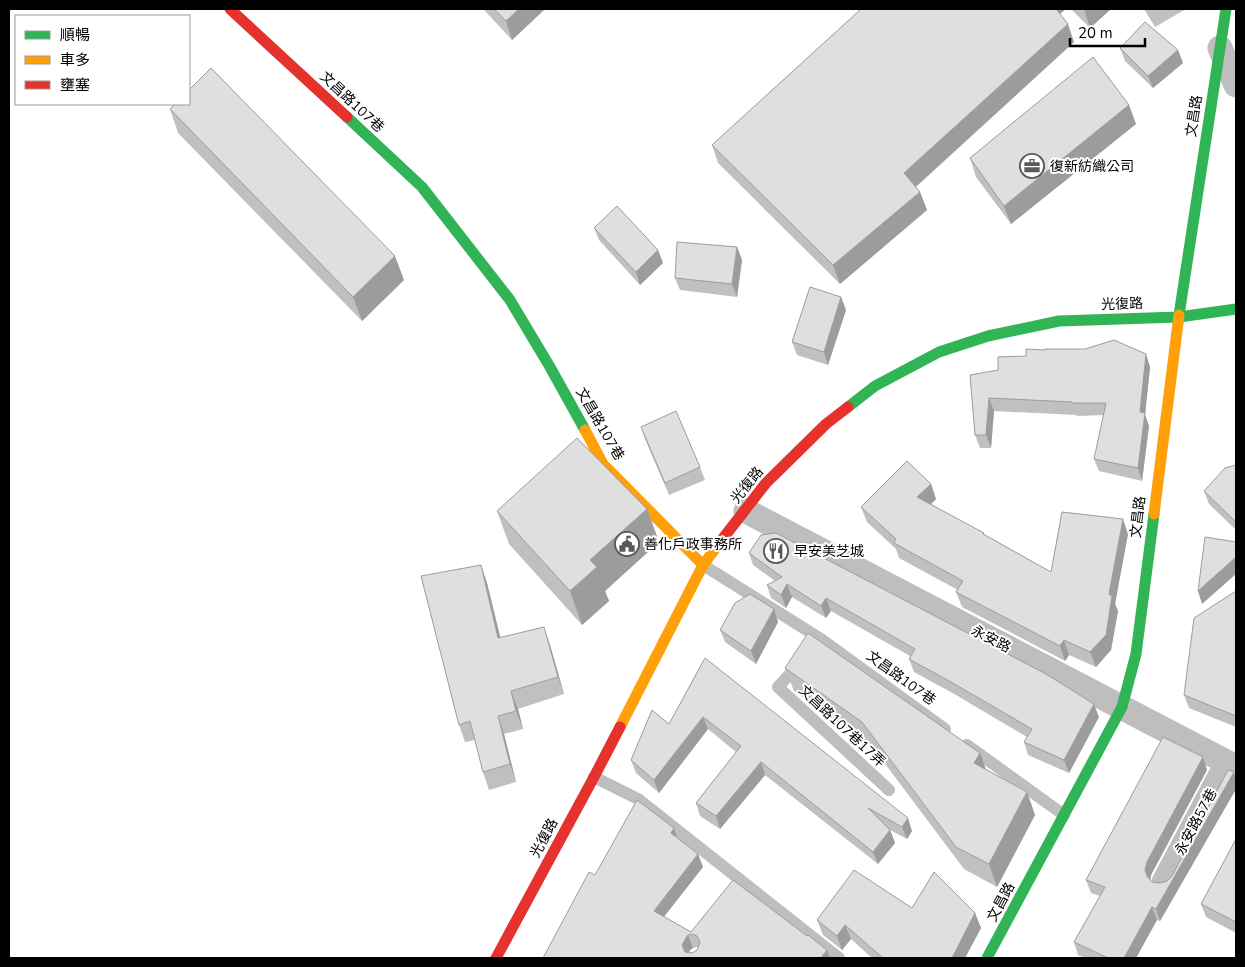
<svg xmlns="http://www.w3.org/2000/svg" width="1245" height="967" font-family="'Nunito Sans','Noto Sans TC',sans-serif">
<rect width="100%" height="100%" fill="#fff"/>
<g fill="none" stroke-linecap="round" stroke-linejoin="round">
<!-- lane -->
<path stroke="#bebebe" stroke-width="12" d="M703,565L821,639L945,729
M800,663L778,687L889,790
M967,745L1064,815
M594,777L638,799L839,958"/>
<!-- street -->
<path stroke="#bebebe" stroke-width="25" d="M1220,48L1236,85
M746,511L1236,767
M1164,882L1227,763"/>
<!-- fast -->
<path stroke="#30b455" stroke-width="11" d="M347,117L422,187L510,300L550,367L585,430
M1179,315L1226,9
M848,407L875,386L939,352L988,336L1059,321L1179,317L1236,309
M987,958L1122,707L1136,654L1154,514"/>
<!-- slow -->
<path stroke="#ff9f0a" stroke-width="11" d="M585,430L603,464L703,565
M1154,514L1179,315
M620,727L703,565L724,537"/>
<!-- jam -->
<path stroke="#e5322d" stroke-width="11" d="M230,9L347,117
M724,537L766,483L826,424L848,407
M496,958L594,777L620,727"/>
</g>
<!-- wall -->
<path fill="#c0c0c0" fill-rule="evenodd" d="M485,9H545L512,40L485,11Z
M861,9H1066L1060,14L1074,42L916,187L920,192L927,210L840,284L718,163L712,145Z
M1071,9H1111L1090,28Z
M1144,9H1186L1155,27Z
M1120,48L1178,50L1183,63L1153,88L1125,61Z
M1129,105L1136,124L1011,224L976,177L970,158Z
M170,109L404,280L362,321L178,133Z
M594,228L658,250L663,263L640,285L599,240Z
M737,247L742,260L737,297L680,290L675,278Z
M841,297L846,310L828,365L797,355L792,342Z
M1150,367L1145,415L1149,426L1142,481L1099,471L1094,459L1104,415L1077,416L1076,415L994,411L991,448H980L975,435L970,375Z
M641,427L700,467L705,480L669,495L645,439Z
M1236,465V530L1209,504L1204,491Z
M931,484L936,499L931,504L1051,572L1128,534L1115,604L1118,611L1111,650L1096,667L1069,655L1065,661L962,607L956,592L958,590L899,558L896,549L867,522L861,507Z
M647,509L659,542L605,591L609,601L582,625L509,544L497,511Z
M749,553L1099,717L1069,773L1028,755L1024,742L1027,737L956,695L914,672L909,659L910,656L831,611L826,618L792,597L786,608L771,598L767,585L775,581L753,565Z
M481,565L487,583L500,638L550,645L564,694L518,709L523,729L504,734L516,782L489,790L483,772L475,740L465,742L459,725Z
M1236,591V727L1189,708L1184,695Z
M778,622L756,664L725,642L720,630Z
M705,658L912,831L907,839L890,830L895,843L878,864L765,775L720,829L700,816L696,803L736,752L708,729L659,793L636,773L631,760L669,724Z
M785,668L986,769L1027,792L1035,815L997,887L964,869L871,745L794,691Z
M1203,757L1207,770L1151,875L1150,880L1152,882L1160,883L1167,881L1172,876L1234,772L1236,780V789L1160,921L1157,920L1136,958H1086L1078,955L1074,942L1100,896L1091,893L1086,880Z
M674,828L677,838L698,854L703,867L664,917L691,932L827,950L830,958H543L595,875ZM697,947H698L697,950L694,952L689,953L690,950L693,948Z
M1236,839V933L1206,917L1201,904Z
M912,908L975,913L981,928L965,958H872L851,939L842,950L823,935L817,920Z"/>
<!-- shaded-wall -->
<path fill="#9c9c9c" d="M519,9H545L512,40L506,21Z
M1053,9H1066L1056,17Z
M1084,9H1111L1090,28Z
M1068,24L1074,42L911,191L904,173Z
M1178,50L1183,63L1153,88L1148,76Z
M1129,105L1136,124L1011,224L1004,206Z
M920,192L927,210L840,284L833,265Z
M737,247L742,260L737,297L732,284Z
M658,250L663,263L640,285L636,272Z
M395,256L404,280L362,321L353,297Z
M841,297L846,310L828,365L824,352Z
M1146,354L1150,367L1145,415L1149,426L1142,481L1138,468L1140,412Z
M989,398L994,411L991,448L986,435Z
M931,484L936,499L923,512L917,497Z
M647,509L659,542L605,591L609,601L582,625L570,591L590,560Z
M1123,519L1128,534L1115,604L1118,611L1111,650L1096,667L1090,652L1109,594Z
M1236,557V574L1202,604L1198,591Z
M481,565L487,583L505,656L498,638Z
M787,584L792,597L786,608L781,595Z
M826,598L831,611L826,618L821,606Z
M774,609L778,622L756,664L751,651Z
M544,627L550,645L564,694L558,677Z
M1064,640L1069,655L1065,661L1060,646Z
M511,691L518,709L523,729L516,711Z
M1094,704L1099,717L1069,773L1064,760Z
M498,716L504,734L516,782L510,764Z
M703,717L708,729L659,793L654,780Z
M980,753L988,775L974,763Z
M1203,757L1207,770L1151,875L1150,883L1145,870L1147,862Z
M761,762L765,775L720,829L716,816Z
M1234,772L1236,780V789L1160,921L1156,909Z
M1027,792L1035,815L997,887L989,864Z
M908,818L912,831L907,839L902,827Z
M674,828L678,841L671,833Z
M890,830L895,843L878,864L873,852Z
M698,854L703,867L658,924L654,911Z
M1152,907L1157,920L1136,958H1124Z
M975,913L981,928L965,958H952Z
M845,925L851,939L842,950L837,936Z
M688,935L693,948L690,950L687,958L682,945L686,938Z
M827,950L830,958H821Z"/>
<!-- building -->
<path fill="#dfdfdf" stroke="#9c9c9c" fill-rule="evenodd" d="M494,9H519L506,21Z
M861,9H1056L1068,24L904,173L920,192L833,265L712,145Z
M1145,22L1178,50L1148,76L1120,48Z
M1093,57L1129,105L1004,206L970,158Z
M211,68L395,256L353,297L170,109L175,104H189V90Z
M617,206L658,250L636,272L594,228Z
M677,242L737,247L732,284L675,278Z
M810,287L841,297L824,352L792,342Z
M1114,340L1146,354L1140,412L1145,413L1138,468L1094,459L1106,403H1072V402L989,398L986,435H975L970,375L998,370V357L1026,356V349L1045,350V349H1085Z
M676,411L700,467L665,483L641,427Z
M577,438L647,509L590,560L597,567L570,591L497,511Z
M907,461L931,484L917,497L984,533L983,534L1051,572L1062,512L1123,519L1109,594L1112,596L1106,635L1090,652L1064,640L1060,646L956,592L963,581L894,543L896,539L861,507Z
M1236,465V522L1204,491L1225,468Z
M776,533L1046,674L1094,704L1064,760L1024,742L1032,729L951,682L909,659L915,649L826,598L821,606L787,584L781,595L767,585L782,577L749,553L761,535Z
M1205,537L1236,542V557L1198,591Z
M481,565L498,638L544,627L558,677L511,691L516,711L498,716L510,764L483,772L470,721L459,725L421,576Z
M1236,591V716L1184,695L1194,618Z
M750,594L774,609L751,651L720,630L735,603Z
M808,633L980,753L974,763L1027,792L989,864L956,847L862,722L785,668Z
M705,658L908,818L902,827L868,808L890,830L873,852L761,762L716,816L696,803L741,746L703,717L654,780L631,760L652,710L669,724Z
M1163,737L1203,757L1147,862L1145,870L1147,876L1152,882L1160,883L1167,881L1172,876L1228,770L1234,772L1156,909L1152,907L1124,958H1108L1074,942L1105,887L1086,880Z
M637,800L674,828L671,833L698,854L654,911L691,932L733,880L807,936L808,935L827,950L821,958H543L589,872L595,875ZM692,934L697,936L700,942L697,950L694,952L690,953L685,952L682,945L686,938L688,935Z
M1236,839V922L1201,904Z
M854,870L912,908L934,872L975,913L952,958H883L845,925L837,936L817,920Z"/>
<!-- icons -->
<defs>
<symbol id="office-ring" viewBox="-11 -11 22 22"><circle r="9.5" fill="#fff" stroke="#595959" stroke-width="1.5"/><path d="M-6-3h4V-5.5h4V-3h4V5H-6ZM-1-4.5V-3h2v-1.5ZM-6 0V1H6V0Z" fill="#595959"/></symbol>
<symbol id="civic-ring" viewBox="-11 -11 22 22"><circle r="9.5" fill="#fff" stroke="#595959" stroke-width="1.5"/><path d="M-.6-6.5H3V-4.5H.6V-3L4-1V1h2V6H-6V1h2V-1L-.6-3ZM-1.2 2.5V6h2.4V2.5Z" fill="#595959"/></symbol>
<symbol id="restaurant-ring" viewBox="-11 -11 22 22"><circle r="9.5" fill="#fff" stroke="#595959" stroke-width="1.5"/><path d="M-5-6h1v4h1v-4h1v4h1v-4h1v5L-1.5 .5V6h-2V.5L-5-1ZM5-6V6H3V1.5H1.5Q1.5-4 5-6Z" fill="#595959"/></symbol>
</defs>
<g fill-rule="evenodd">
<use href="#office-ring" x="1018" y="152" width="28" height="28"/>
<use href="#civic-ring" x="613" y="530" width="28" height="28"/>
<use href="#restaurant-ring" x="762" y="537" width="28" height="28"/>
</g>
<g text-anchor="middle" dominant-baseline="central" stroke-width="4" stroke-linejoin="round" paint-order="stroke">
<!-- street labels -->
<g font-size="14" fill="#000" stroke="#fff">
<text transform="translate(352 102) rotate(43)">文昌路107巷</text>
<text transform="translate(1194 116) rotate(-81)">文昌路</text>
<text transform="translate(1122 304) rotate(-2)">光復路</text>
<text transform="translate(600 424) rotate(60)">文昌路107巷</text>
<text transform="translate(747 485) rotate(-51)">光復路</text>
<text transform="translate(1138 517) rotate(-83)">文昌路</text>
<text transform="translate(991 639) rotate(27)">永安路</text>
<text transform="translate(901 678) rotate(36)">文昌路107巷</text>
<text transform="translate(842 726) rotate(43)">文昌路107巷17弄</text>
<text transform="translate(1196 822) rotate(-62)">永安路57巷</text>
<text transform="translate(544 838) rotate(-62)">光復路</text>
<text transform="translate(1001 902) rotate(-62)">文昌路</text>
</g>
<!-- poi labels -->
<g font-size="14" fill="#000" stroke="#fff" text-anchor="start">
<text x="1050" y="166">復新紡織公司</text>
<text x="644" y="544">善化戶政事務所</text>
<text x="794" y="551">早安美芝城</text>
</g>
</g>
<!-- border -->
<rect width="1245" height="967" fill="none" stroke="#000000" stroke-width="20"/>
<!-- legend -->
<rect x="15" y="15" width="175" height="90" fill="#ffffff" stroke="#999999"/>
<rect x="25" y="31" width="25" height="8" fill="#30b455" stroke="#999999"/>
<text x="60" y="40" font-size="15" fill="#000000">順暢</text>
<rect x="25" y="56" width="25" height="8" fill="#ff9f0a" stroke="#999999"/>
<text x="60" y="65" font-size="15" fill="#000000">車多</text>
<rect x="25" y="81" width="25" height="8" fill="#e5322d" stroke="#999999"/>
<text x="60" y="90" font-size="15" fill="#000000">壅塞</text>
<!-- scale -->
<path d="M1070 38v8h75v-8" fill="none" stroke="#000000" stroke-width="2.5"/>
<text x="1078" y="38" font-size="15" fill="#000000" stroke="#ffffff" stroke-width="4" paint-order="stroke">20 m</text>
</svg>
